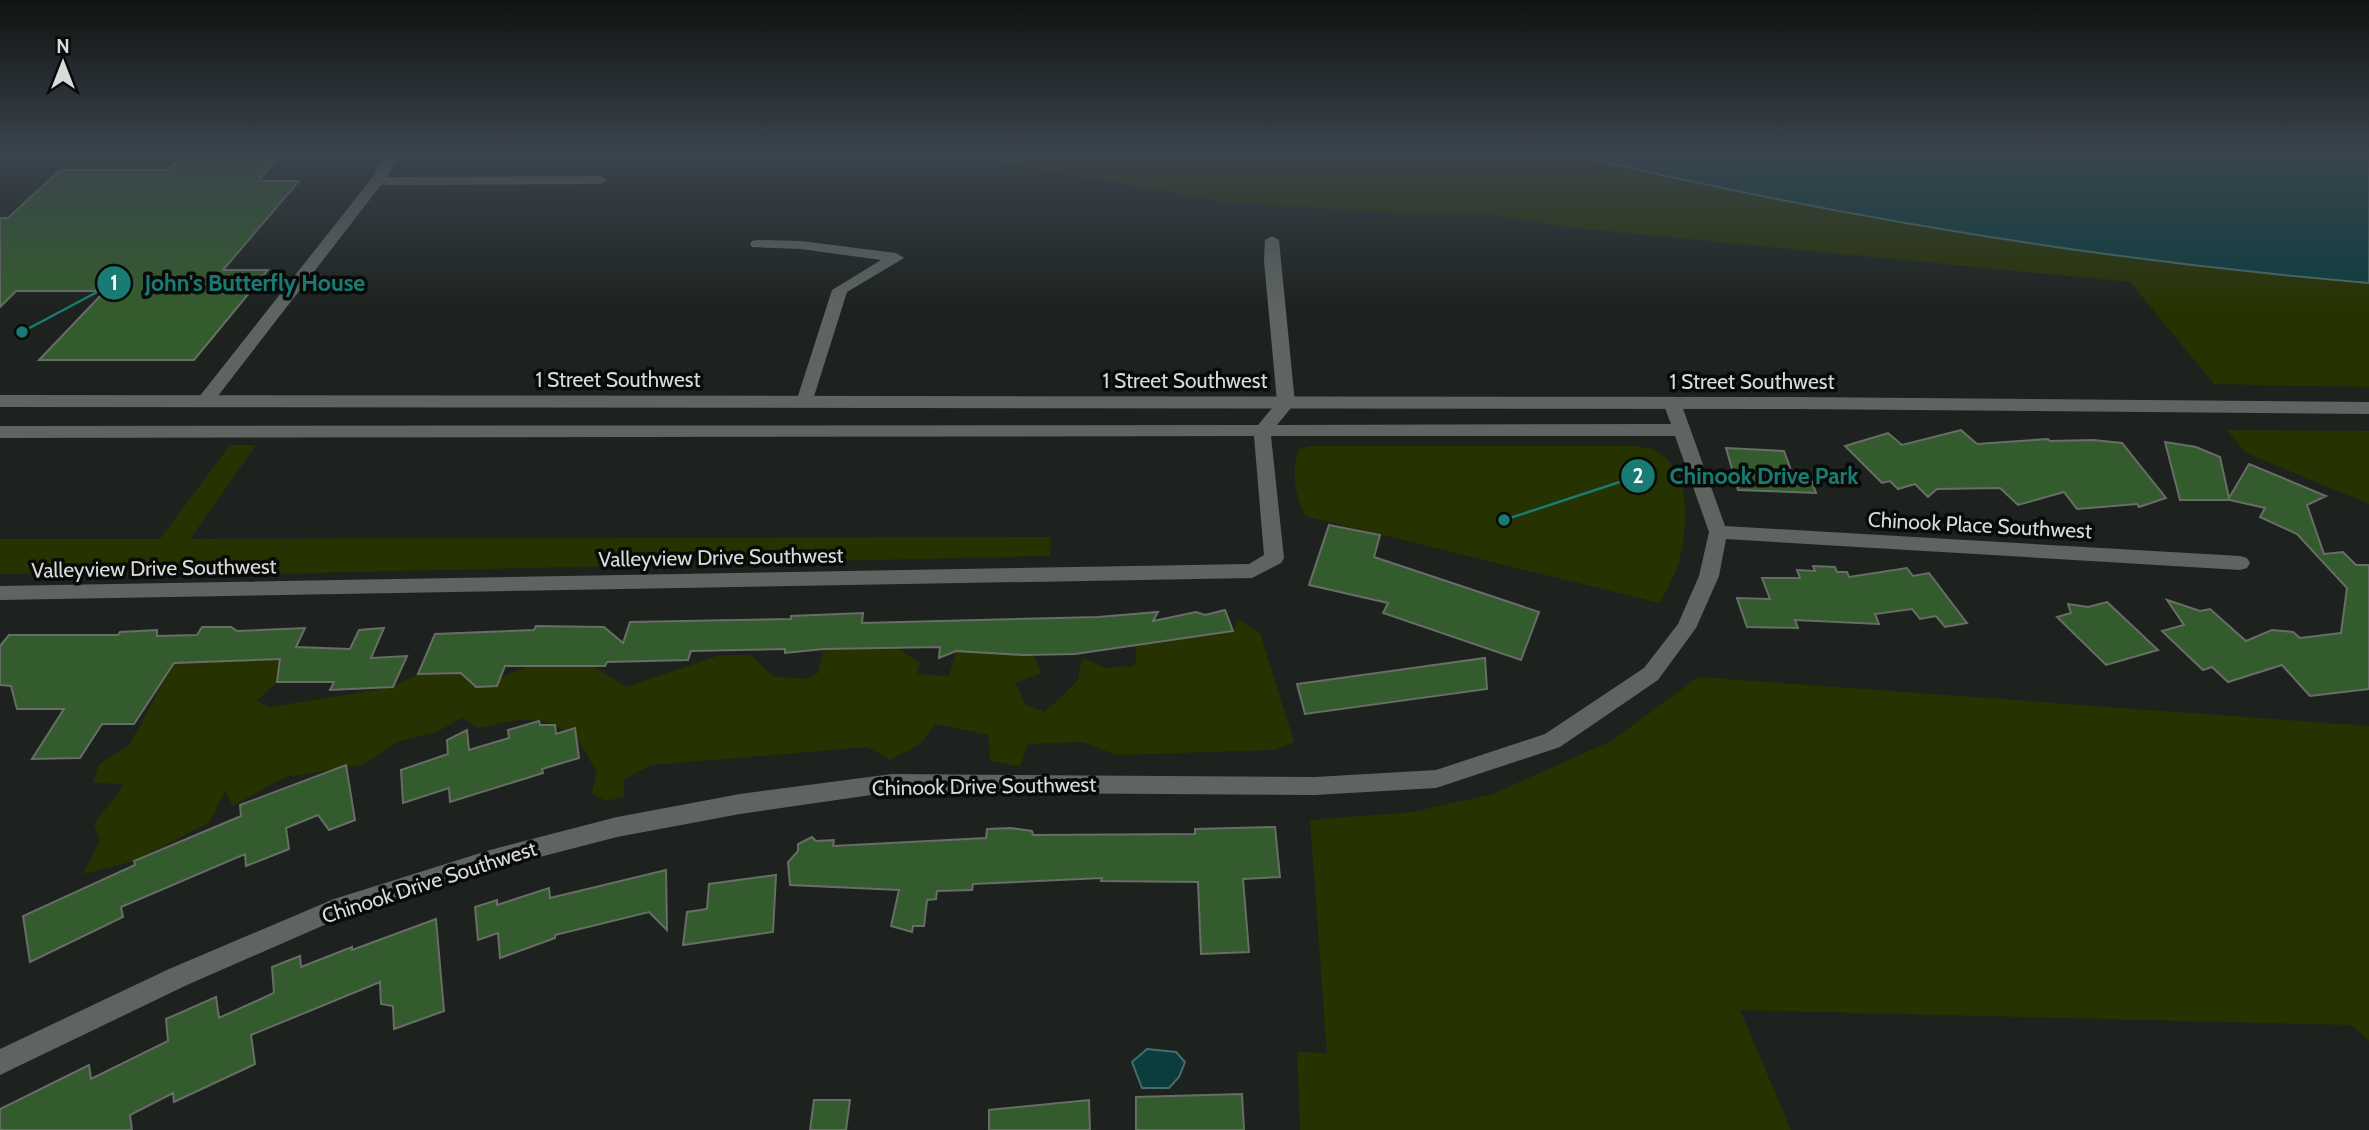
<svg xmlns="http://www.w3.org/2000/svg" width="2369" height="1130" font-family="Cabin,sans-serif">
<rect width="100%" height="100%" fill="#1d221f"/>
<!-- green -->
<path fill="#273201" d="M778,151H1558L1693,184L1913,223L2129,257L2369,283V387L2214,384L2130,282L1565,227L1484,213H1397L1225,202L953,154H777Z
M2227,430L2369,431V504L2246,453Z
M230,445H256L190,539L1051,537L1050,556L223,575L0,574V539H160Z
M1312,446H1634C1641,447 1650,448 1656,451C1692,470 1688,529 1679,562C1675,576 1666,590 1660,603L1305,516C1296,494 1290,472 1299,449Z
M1238,619L1260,633L1294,742L1274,750L1116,755L1083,742L1028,744L1020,766L990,761L989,735L936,724L920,744L890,760L868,747L651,765L624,779V797L605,801L592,793L597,772C590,762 585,748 576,740C546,711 514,720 478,728L462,717L437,732L397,742L363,765L285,777L233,806L225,791L210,822L134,861L83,874L100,841L94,824L124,785L93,782L99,764L129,745L174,663L280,657L277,682L256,701L270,707L393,687L418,674L461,673L476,687L497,686L500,678L526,667L593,666L626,687L720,655H751L772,676L808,679L818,673L824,649H858L860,640L866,649L898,648L920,663L917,674L949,676L956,651L1006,654L1008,645L1033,655L1042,673L1015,683L1026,705L1045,712L1078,680L1082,658L1106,668L1134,666L1137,657L1134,645L1179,620L1185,639L1233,631Z
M1698,677L2369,726V1041L2351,1025L1740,1010L1791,1130H1300L1297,1052L1327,1053L1310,820L1412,812L1493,794L1613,740Z"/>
<!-- water -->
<path fill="#0b3d3e" stroke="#486c6c" stroke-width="2" d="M1558,151H2369V283C2097,260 1824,215 1558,151Z
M1147,1049L1176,1052L1185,1062L1179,1077L1169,1088H1142L1132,1062Z"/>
<!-- building -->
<path fill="#345b2d" stroke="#686d67" stroke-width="2" d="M175,162H275L258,181H299L223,270H268L194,360H39L105,291H16L0,307V218H8L60,170H167Z
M1961,430L1977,444L2048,439L2050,441L2093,440L2122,443L2166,498L2139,507L2137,504L2077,509L2064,492L2018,505L2000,488L1937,489L1928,497L1915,484L1898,489L1890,481L1882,483L1845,446L1888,433L1902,445Z
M2165,442L2196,447L2220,457L2229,498L2249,464L2326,496L2307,505L2324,554L2343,552L2356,565H2369V689L2310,696L2282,665L2228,682L2212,667L2203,670L2162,631L2184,625L2167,600L2200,611L2210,609L2246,641L2272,630L2293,632L2300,638L2341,633L2347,588L2297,534L2260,517L2265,508L2230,500H2180Z
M1726,448L1784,451L1791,470L1808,471L1816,493L1738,490Z
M1329,525L1380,535L1374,557L1539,612L1521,660L1383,613L1388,603L1309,585Z
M1813,566L1835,567L1837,572H1847L1849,577L1907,568L1913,576L1929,573L1967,623L1945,627L1936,616L1920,619L1912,609L1875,614L1879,624L1795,620L1798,628L1747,627L1737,598L1770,599L1762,578H1800L1797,570L1815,571Z
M2107,602L2158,650L2106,665L2057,617L2071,613L2068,604L2088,607Z
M1225,610L1233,631L1075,654L1024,655L956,651L939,658L940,647L824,649L785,653V649L691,651L688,660L607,662L605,666H505L497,686L476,687L461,673L418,674L435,634L534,630L536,626L604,627L623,643L630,622L791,619V616L863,613L862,623L1098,617L1158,612L1153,621L1196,612L1205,615Z
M202,627H231L237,631L305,628L296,647L350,649L359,630L384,628L371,658L407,656L393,687L330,690L334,682H277L280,659L174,663L134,724H102L80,758L32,759L64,709H17L11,686L0,685V646L9,635H118L120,632L157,630V636L197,635Z
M1485,658L1487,689L1305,714L1297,684Z
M539,721L540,725H555L556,734L575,728L579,758L542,769L543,773L450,802L449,788L403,803L401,770L448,754L447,740L467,730L469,750L509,738L508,730Z
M346,765L355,820L329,830L318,815L286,828L289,849L246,866L245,854L121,907L123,917L30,962L23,916L135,865L134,861L241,816L240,805Z
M1275,827L1280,877L1243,879L1249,952L1201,954L1198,882L1101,881L1102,878L973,884L972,890L937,891L936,899L927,900L924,926H913L912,932L891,926L899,890L790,885L788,862L798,851V844L812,837L816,841L834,840L833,846L986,838L987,829L1011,828L1032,831L1033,835L1195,834V829Z
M666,870L667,930L649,912L555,935V938L500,958L498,933L478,940L475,907L497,900V905L549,888L550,898Z
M776,875L773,932L683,945L687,912L707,909L709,884Z
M436,919L444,1011L394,1029L393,1006L381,1004L380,982L251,1035L255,1064L174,1102L173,1093L130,1115L132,1130H0V1109L89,1065L91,1079L168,1041L166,1019L216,997L219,1018L274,993L272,967L300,956L301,967L352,947V950Z
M1242,1094L1244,1130H1136V1097Z
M814,1100H850L846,1130H810Z
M1089,1100L1090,1130H989V1110Z"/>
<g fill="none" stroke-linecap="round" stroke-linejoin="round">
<!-- minor -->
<path fill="#5e6561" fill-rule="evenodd" d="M388,151H402L387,177L600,176L607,180L600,184L381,185L211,405H199L196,401L199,397L371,179Z
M1272,236L1279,240L1295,403L1277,425L1671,424L1663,403L1672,397L1681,403L1725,526L2240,556L2247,558L2250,563L2247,568L2240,570L1726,539L1719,576L1696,628L1658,680L1560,747L1436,788L1315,795L892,792L740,814L617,837L490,870L338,919L187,985L0,1075V1049L169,969L334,899L490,850L617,817L740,794L892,774L1315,777L1436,770L1545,734L1644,668L1678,624L1699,576L1709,532L1675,436H1271L1284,558L1281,563L1252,578L0,600V586L1249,564L1264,555L1254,436L0,438V426L1258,425L1277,402L1264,261L1265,240Z
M757,240L801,241L896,253L904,258L847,292L811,406H799L796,402L832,290L881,260L801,249L752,247L750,244L752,241Z"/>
<!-- tertiary -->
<path fill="#5e6561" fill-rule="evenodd" d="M0,395L1794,397L2369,402V414L1794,409L0,407Z"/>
</g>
<!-- sky -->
<linearGradient id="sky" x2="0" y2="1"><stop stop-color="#101311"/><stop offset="0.49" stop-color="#3a444d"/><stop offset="1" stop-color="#3a444d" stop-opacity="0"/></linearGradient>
<rect width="2369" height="310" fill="url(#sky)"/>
<g text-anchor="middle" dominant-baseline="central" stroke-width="7" stroke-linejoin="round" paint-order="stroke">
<!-- street labels -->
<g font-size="21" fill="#d8dbd9" stroke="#090b09">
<text x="618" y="379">1 Street Southwest</text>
<text x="1185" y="380">1 Street Southwest</text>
<text x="1752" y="381">1 Street Southwest</text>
<text transform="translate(1980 525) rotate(3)">Chinook Place Southwest</text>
<text transform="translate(721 557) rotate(-1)">Valleyview Drive Southwest</text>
<text transform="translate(154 568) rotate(-1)">Valleyview Drive Southwest</text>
<text transform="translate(984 786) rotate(-1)">Chinook Drive Southwest</text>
<text transform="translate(429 882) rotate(-18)">Chinook Drive Southwest</text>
</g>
</g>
<!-- callouts -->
<path fill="none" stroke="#197b73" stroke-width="2.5" d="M22 332L114 283M1504 520L1638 476"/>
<g fill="#197b73" stroke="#090b09" stroke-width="2.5">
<circle cx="22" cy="332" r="7"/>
<circle cx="1504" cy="520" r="7"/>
<circle cx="114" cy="283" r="18"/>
<circle cx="1638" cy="476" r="18"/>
</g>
<g font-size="21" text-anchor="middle" font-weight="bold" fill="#fff">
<text x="114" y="290">1</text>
<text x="1638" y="483">2</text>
</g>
<g font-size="23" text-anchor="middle" font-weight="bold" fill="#197b73" stroke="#090b09" stroke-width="7" stroke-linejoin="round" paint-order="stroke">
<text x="255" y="291">John's Butterfly House</text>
<text x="1764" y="484">Chinook Drive Park</text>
</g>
<!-- north arrow -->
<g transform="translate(63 63)" stroke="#090b09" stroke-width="5" paint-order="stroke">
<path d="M0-5L12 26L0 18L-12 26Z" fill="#d8dbd9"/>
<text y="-10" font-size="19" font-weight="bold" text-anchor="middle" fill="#d8dbd9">N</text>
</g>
</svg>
